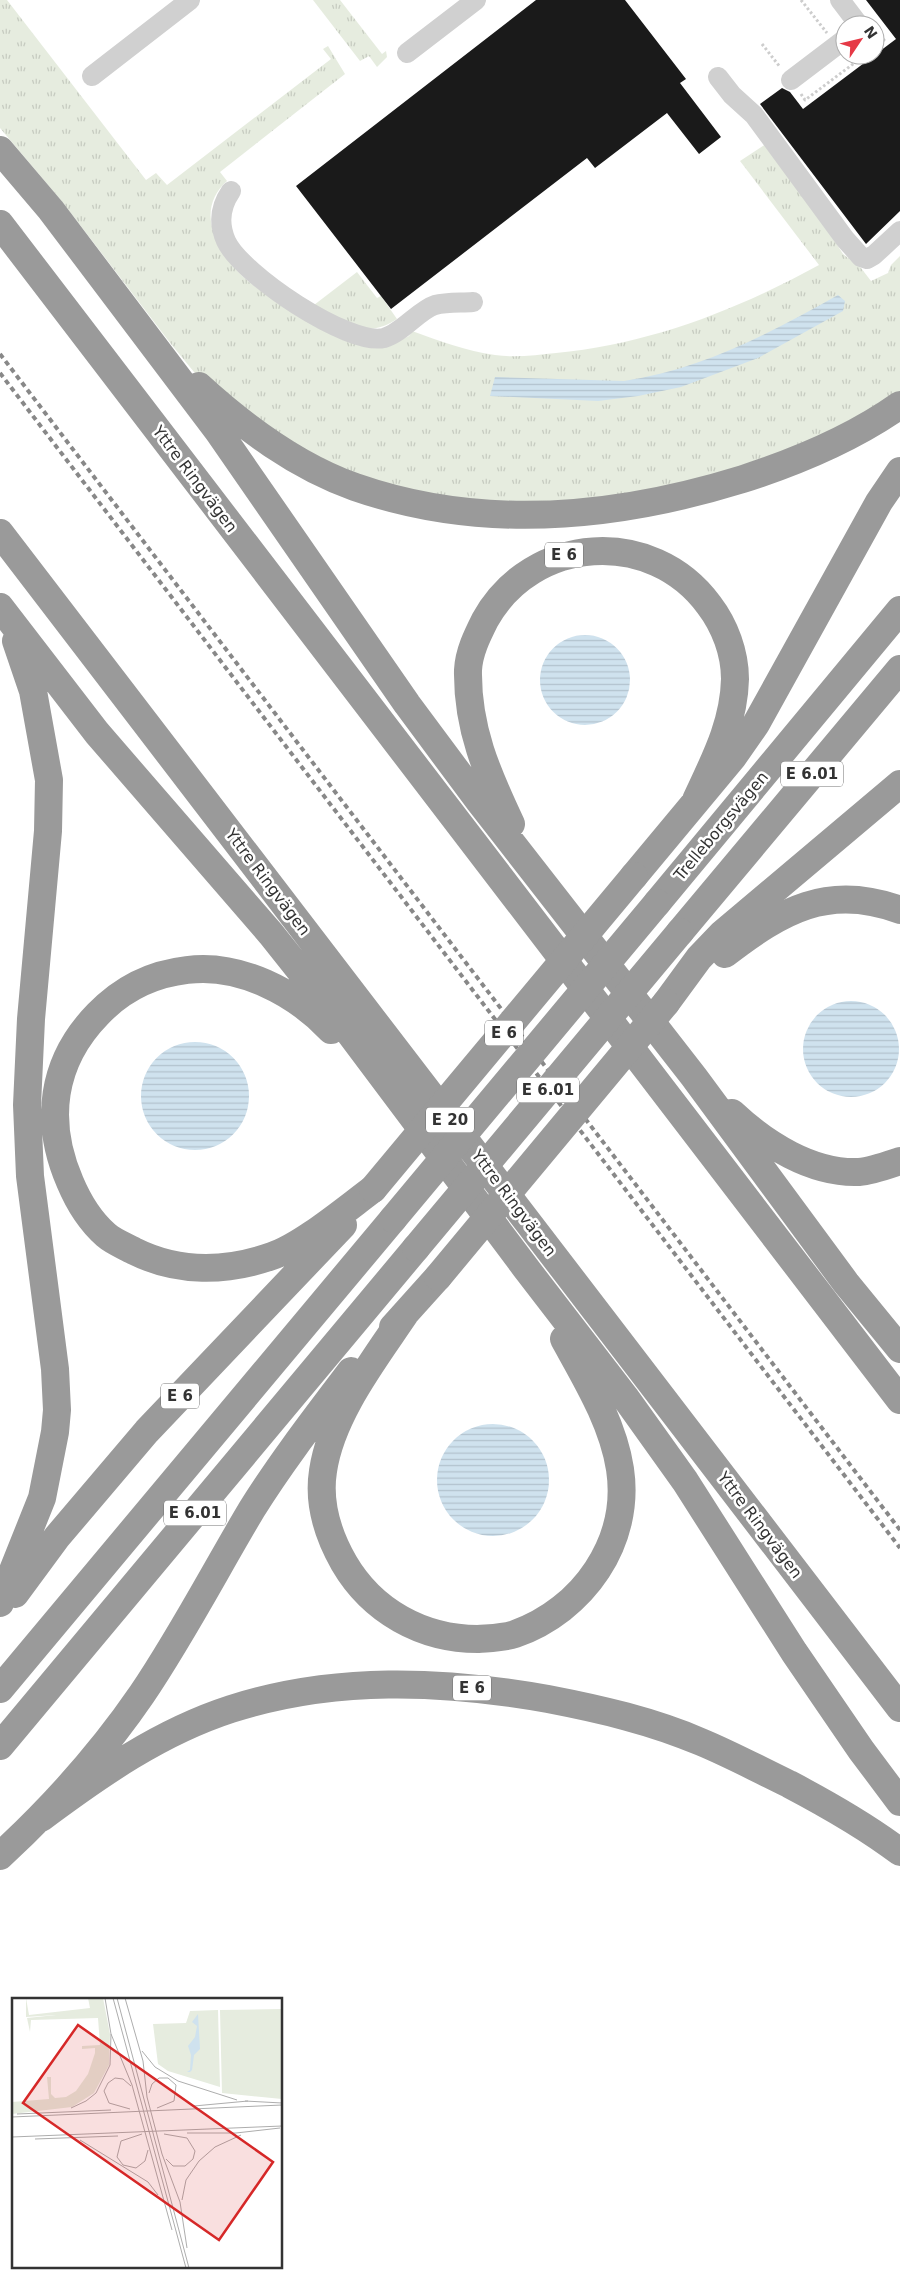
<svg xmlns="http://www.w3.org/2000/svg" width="900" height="2280" font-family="'DejaVu Sans',sans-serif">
<defs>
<pattern id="grass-tufts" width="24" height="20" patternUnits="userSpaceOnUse" patternTransform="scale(1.25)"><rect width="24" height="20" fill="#e6ecdf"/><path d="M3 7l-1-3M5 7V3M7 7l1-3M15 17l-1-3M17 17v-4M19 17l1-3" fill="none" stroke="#c6cbc0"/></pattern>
<pattern id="water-rules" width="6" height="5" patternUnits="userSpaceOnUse" patternTransform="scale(1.25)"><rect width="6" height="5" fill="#cfe2ee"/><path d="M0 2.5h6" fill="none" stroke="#b2c2cd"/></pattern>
</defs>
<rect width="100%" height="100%" fill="#fff"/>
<!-- grass -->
<path fill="url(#grass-tufts)" d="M0,0H7L146,180L156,173L167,185L331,59L323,49L328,46L345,74L220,172L227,181C211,195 206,215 215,235C220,246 224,256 232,265C269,310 341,325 394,343L409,336L412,331C440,341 466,351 495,355C514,358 537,355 556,353C650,344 737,310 819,265L740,161L766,144L815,210L843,254L861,268L871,281L888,273L891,265L900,256V393L796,449L663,491L507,506L411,494L324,463L227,404L194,372L171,344L64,204L0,128Z
M313,0H340L382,54L386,51L387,57L377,67L369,56L360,61Z
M357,272L377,298L381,296L397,319C365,341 345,320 314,305Z"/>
<!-- water -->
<path fill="url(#water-rules)" d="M838,295L845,301L843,311L758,358L681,387L638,396L598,401L490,396L495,377L624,381C700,370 771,333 838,295Z
M540 680a45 45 0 1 1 90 0a45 45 0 1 1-90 0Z
M803 1049a48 48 0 1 1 96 0a48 48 0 1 1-96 0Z
M141 1096a54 54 0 1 1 108 0a54 54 0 1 1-108 0Z
M437 1480a56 56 0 1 1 112 0a56 56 0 1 1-112 0Z"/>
<!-- building -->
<path fill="#1a1a1a" d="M536,0H625L686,79L680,83L721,137L699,154L667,113L595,168L587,158L391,309L296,186Z
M866,0H900V211L866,244L760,104L782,88L790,92L803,109L896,39Z"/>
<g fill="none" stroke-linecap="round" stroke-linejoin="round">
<!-- path -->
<path stroke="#cdcdcd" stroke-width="3" stroke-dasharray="2.5 2.5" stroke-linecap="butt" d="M801,0L827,33
M762,44L780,67
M875,47L884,40L875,28
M801,94L805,100L865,55"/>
<!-- minor -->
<path stroke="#d0d0d0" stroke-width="20" d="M840,0L859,25
M407,53L476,0
M92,76L190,0
M718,77L732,95L754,115L845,239L861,257L867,259L874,255L900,231
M791,80L845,39
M231,191C220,207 218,223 226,241C241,274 348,346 384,338C402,333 419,310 435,305C447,302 461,303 473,302"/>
<!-- highway -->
<path stroke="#9a9a9a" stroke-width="28" d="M0,150L51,210L218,431L407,704L479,801L694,1077L846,1283L900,1349
M0,224L900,1400
M199,386C245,428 296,466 355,487C481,531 617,518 743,479C799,461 852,439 900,405
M0,533L900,1708
M0,607L97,733L271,934L349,1032L525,1267L625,1397L685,1481L794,1652L861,1750L900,1802
M511,824C487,773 467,728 468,670C469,652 477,636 485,620C532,535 652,527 709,605C725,626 735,653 735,679C734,724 714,761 696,800
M634,876L733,757L756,724L879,502L900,471
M657,903L900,610
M680,932L900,669
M725,954C781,911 828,883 900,910
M666,1003L699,958L722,934L900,784
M331,1030C295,992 239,963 187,970C152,974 122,989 98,1014C51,1062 44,1122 70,1182C78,1201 90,1221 106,1235C114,1242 125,1246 134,1251C178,1273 226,1272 272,1256C302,1246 346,1209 373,1189
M732,1113C765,1144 812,1174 859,1172C872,1171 888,1165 900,1161
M405,1314C374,1360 331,1415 323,1471C318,1503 328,1535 344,1563C372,1611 422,1639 478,1639C490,1638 503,1638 515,1634C583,1610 631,1542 620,1469C613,1423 586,1379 564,1339
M393,1327L438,1277
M15,1594L57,1537L147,1431L343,1225
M0,1603L42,1498L55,1432L57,1410L55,1369L30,1176L27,1105L31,1019L48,831L49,780L33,691L16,641
M0,1689L393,1219
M0,1746L416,1248
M41,1818C100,1774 160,1732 231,1709C334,1676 442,1680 548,1699C600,1709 652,1721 701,1742C730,1754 760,1770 789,1784C827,1804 866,1826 900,1852
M0,1856C53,1807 101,1754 142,1694C182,1635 215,1571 252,1509C282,1461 317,1416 351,1371"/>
<!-- rail -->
<path stroke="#888" stroke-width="4" stroke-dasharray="5 4" stroke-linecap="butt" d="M0,354L900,1530
M0,373L900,1548"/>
<!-- highway-bridge -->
<path stroke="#9a9a9a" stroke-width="28" d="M373,1189L634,876
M393,1219L657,903
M416,1248L680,932
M438,1277L666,1003"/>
</g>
<g text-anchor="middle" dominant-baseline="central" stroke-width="5" stroke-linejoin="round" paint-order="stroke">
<!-- shield labels -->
<g fill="#fff" stroke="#707070" stroke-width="1">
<rect x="545" y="542.5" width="38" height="25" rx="4"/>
<rect x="781" y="761.5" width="62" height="25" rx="4"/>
<rect x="485" y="1020.5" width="38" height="25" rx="4"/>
<rect x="517" y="1077.5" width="62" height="25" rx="4"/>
<rect x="426" y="1107.5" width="48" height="25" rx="4"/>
<rect x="161" y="1383.5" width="38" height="25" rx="4"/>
<rect x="164" y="1500.5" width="62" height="25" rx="4"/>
<rect x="453" y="1675.5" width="38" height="25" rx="4"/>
</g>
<g font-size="15" font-weight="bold" fill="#333">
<text x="564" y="555">E 6</text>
<text x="812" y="774">E 6.01</text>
<text x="504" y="1033">E 6</text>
<text x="548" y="1090">E 6.01</text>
<text x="450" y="1120">E 20</text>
<text x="180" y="1396">E 6</text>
<text x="195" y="1513">E 6.01</text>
<text x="472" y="1688">E 6</text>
</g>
<!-- street labels -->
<g font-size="16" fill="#333" stroke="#fff">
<text transform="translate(195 479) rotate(53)">Yttre Ringvägen</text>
<text transform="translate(721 826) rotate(-50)">Trelleborgsvägen</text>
<text transform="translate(268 882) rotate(53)">Yttre Ringvägen</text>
<text transform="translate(514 1203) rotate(53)">Yttre Ringvägen</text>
<text transform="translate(760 1525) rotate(53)">Yttre Ringvägen</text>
</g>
</g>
<!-- overview -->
<g transform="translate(12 1998)">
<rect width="270" height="270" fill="#fff"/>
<path d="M14,0L17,17L78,10L76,0H91L98,36L97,67L82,95L60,109L0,116V104L37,101L35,79H39V96L43,100L54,99L64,93L76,76L83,55V50L70,51V48L88,47L86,20L19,22L18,34L15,20L44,17L14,19Z" fill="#e6ecdf"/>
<path d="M270,11V101L210,95L208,12ZM206,12L208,89L156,73L146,66L141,26L174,25L178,13Z" fill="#e6ecdf"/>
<path d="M186,16L188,51L182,57L180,72L178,74H175L178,72L179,57L176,48L183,39L185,28L180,24Z" fill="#cfe2ee"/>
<path fill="none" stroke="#adadad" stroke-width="1" d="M101,0L174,270M105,0L177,270M113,0L131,63L135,99L150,156L168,204L175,250M99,36L120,87L160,232M130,53L143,69L166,83L225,102M137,95L140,86L147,80H156L164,87L162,103L145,110M233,103L270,105M182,108L236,103M59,110L74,103L84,95L98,67L99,36L93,0M118,111L97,105L92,93L96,85L103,80L111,81L119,88M5,116L99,112M0,119L270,107M175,135H224L268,130M130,136L109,143L105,159L111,167L124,170L133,163L136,152M152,136L175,140L183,153L181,161L173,168H161L154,161M0,139L270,128M23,141L106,138M68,142L136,184L146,197M170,202L174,182L187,163L203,149L229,137"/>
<path fill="#d62828" fill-opacity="0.15" stroke="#d62828" stroke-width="2.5" d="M66,27L261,164L207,242L11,105Z"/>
<rect width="270" height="270" fill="none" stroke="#333" stroke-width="2.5"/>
</g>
<!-- north arrow -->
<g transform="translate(860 40) rotate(55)"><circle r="24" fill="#ffffff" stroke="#adadad"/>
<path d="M0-4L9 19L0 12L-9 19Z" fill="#e63946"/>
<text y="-8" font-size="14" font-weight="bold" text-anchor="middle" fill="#333333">N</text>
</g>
</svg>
